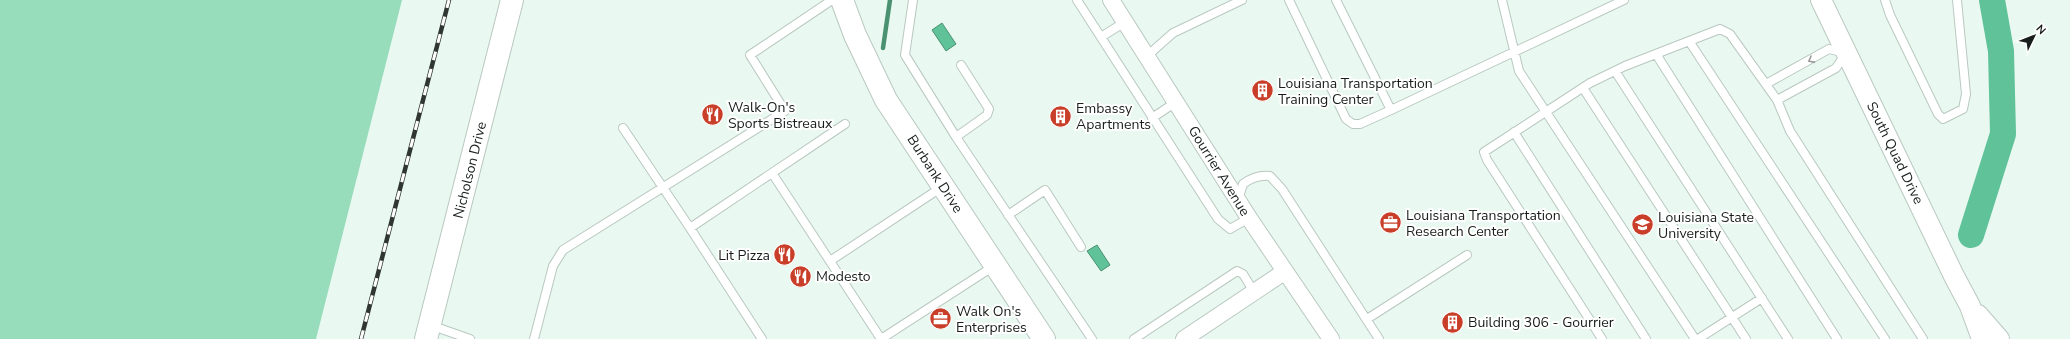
<svg xmlns="http://www.w3.org/2000/svg" width="2070" height="339" font-family="'Nunito Sans',sans-serif">
<rect width="100%" height="100%" fill="#e9f9f1"/>
<!-- green -->
<path fill="#97dcbb" d="M0,0H402L316,339H0Z"/>
<!-- water -->
<path fill="#60c298" stroke="#4a9172" d="M942,23L956,44L946,51L932,30Z
M1097,245L1110,265L1101,271L1087,251Z"/>
<g fill="none" stroke-linecap="round" stroke-linejoin="round">
<!-- stream -->
<path stroke="#4a9172" stroke-width="4.5" d="M883,48L890,0"/>
<!-- river -->
<path stroke="#60c298" stroke-width="26" d="M1971,235L2003,134L2001,51L1992,0"/>
<defs>
<path id="service" d="M913,0L905,55L956,137L1092,339
M1077,0L1218,219L1230,229L1249,218
M1289,0L1346,119L1353,124H1360L1391,110L1624,0
M1336,0L1391,110
M1502,0L1519,71L1695,339
M1885,0L1890,15L1938,114L1943,119L1963,109L1966,94L1957,0
M1101,37L1125,22
M1689,41L1885,339
M1656,54L1837,339
M1147,56L1173,33L1242,0
M1615,71L1788,339
M1766,84L1829,49L1846,53L1836,68L1777,100
M1583,88L1746,339
M1152,118L1176,102
M623,128L690,228L845,124
M1514,132L1646,339
M956,137L987,115L989,109L961,65
M772,173L881,339L994,266
M1238,200L1243,184C1251,178 1260,175 1270,176L1282,189L1379,339
M1008,215L1045,190L1081,247
M690,228L762,339
M830,261L942,187
M1367,319L1467,255
M430,325L470,339
M534,339L553,266L563,250L785,111L750,55L832,0
M1134,339L1237,271L1243,274L1254,292
M1602,339L1487,160L1484,152L1590,83L1625,66L1720,29L1730,34L1777,100L1790,131L1923,339
M1698,339L1762,298"/>
<path id="minor" d="M1111,0L1249,218L1331,339
M1184,339L1284,272"/>
<path id="tertiary" d="M1821,0L1954,276L1970,306L1982,339
M1978,315L1999,339"/>
<path id="primary" d="M842,0L855,35L886,100L1044,339
M426,339L512,0"/>
</defs>
<!-- service casing -->
<use href="#service" stroke="#b9c8c0" stroke-width="10"/>
<!-- minor casing -->
<use href="#minor" stroke="#b9c8c0" stroke-width="18"/>
<!-- tertiary casing -->
<use href="#tertiary" stroke="#b9c8c0" stroke-width="22"/>
<!-- primary casing -->
<use href="#primary" stroke="#b9c8c0" stroke-width="24"/>
<!-- service -->
<use href="#service" stroke="#fff" stroke-width="8"/>
<!-- minor -->
<use href="#minor" stroke="#fff" stroke-width="16"/>
<!-- tertiary -->
<use href="#tertiary" stroke="#fff" stroke-width="20"/>
<!-- primary -->
<use href="#primary" stroke="#fff" stroke-width="22"/>
<defs>
<path id="rail" d="M361,339L449,0"/>
</defs>
<!-- rail casing -->
<use href="#rail" stroke="#303733" stroke-width="4.5"/>
<!-- rail -->
<use href="#rail" stroke="#fff" stroke-width="3" stroke-dasharray="9" stroke-linecap="butt"/>
</g>
<!-- one-way arrows -->
<defs><path id="oneway-chevron" d="M-2-3.5L2.5 0L-2 3.5" fill="none" stroke-width="1.6" stroke-linecap="round" stroke-linejoin="round"/></defs>
<use stroke="#979a98" href="#oneway-chevron" transform="translate(1811 60) rotate(151)"/>
<!-- icons -->
<defs>
<symbol id="building-disc" viewBox="-11 -11 22 22"><circle r="9.5" fill="#c93e28" stroke="#fff"/><path d="M-4-6H4V6H1V3H-1V6H-4ZM-2.5-4.3h1.7v1.8h-1.7ZM.8-4.3h1.7v1.8H.8ZM-2.5-1h1.7V.8h-1.7ZM.8-1h1.7V.8H.8Z" fill="#fff"/></symbol>
<symbol id="restaurant-disc" viewBox="-11 -11 22 22"><circle r="9.5" fill="#c93e28" stroke="#fff"/><path d="M-5-6h1v4h1v-4h1v4h1v-4h1v5L-1.5 .5V6h-2V.5L-5-1ZM5-6V6H3V1.5H1.5Q1.5-4 5-6Z" fill="#fff"/></symbol>
<symbol id="office-disc" viewBox="-11 -11 22 22"><circle r="9.5" fill="#c93e28" stroke="#fff"/><path d="M-6-3h4V-5.5h4V-3h4V5H-6ZM-1-4.5V-3h2v-1.5ZM-6 0V1H6V0Z" fill="#fff"/></symbol>
<symbol id="university-disc" viewBox="-11 -11 22 22"><circle r="9.5" fill="#c93e28" stroke="#fff"/><path d="M0-5L7-2L0 1L-7-2ZM-4 1L0 2.5L4 1V4Q0 6-4 4Z" fill="#fff"/></symbol>
</defs>
<g fill-rule="evenodd">
<use href="#building-disc" x="1250" y="78" width="25" height="25"/>
<use href="#restaurant-disc" x="700" y="102" width="25" height="25"/>
<use href="#building-disc" x="1048" y="104" width="25" height="25"/>
<use href="#office-disc" x="1378" y="210" width="25" height="25"/>
<use href="#university-disc" x="1630" y="212" width="25" height="25"/>
<use href="#restaurant-disc" x="772" y="242" width="25" height="25"/>
<use href="#restaurant-disc" x="788" y="264" width="25" height="25"/>
<use href="#office-disc" x="928" y="306" width="25" height="25"/>
<use href="#building-disc" x="1440" y="310" width="25" height="25"/>
</g>
<g text-anchor="middle" dominant-baseline="central" stroke-width="4" stroke-linejoin="round" paint-order="stroke">
<!-- poi labels -->
<g font-size="14" fill="#181e1b" stroke="#fff" text-anchor="start">
<text x="1278" y="83">Louisiana Transportation<tspan x="1278" dy="16">Training Center</tspan></text>
<text x="728" y="107">Walk-On's<tspan x="728" dy="16">Sports Bistreaux</tspan></text>
<text x="1076" y="108">Embassy<tspan x="1076" dy="16">Apartments</tspan></text>
<text x="1406" y="215">Louisiana Transportation<tspan x="1406" dy="16">Research Center</tspan></text>
<text x="1658" y="217">Louisiana State<tspan x="1658" dy="16">University</tspan></text>
<text x="770" y="255" text-anchor="end">Lit Pizza</text>
<text x="816" y="276">Modesto</text>
<text x="956" y="311">Walk On's<tspan x="956" dy="16">Enterprises</tspan></text>
<text x="1468" y="322">Building 306 - Gourrier</text>
</g>
<!-- street labels -->
<g font-size="14" fill="#181e1b" stroke="#fff">
<text transform="translate(1895 153) rotate(64)">South Quad Drive</text>
<text transform="translate(470 170) rotate(-76)">Nicholson Drive</text>
<text transform="translate(1219 171) rotate(58)">Gourrier Avenue</text>
<text transform="translate(935 174) rotate(57)">Burbank Drive</text>
</g>
</g>
<!-- north arrow -->
<g transform="translate(2034 36) rotate(47)" stroke="#ffffff" stroke-width="3" paint-order="stroke">
<path d="M0-3L7 15L0 10L-7 15Z" fill="#181e1b"/>
<text y="-6" font-size="11" font-weight="bold" text-anchor="middle" fill="#181e1b">N</text>
</g>
</svg>
